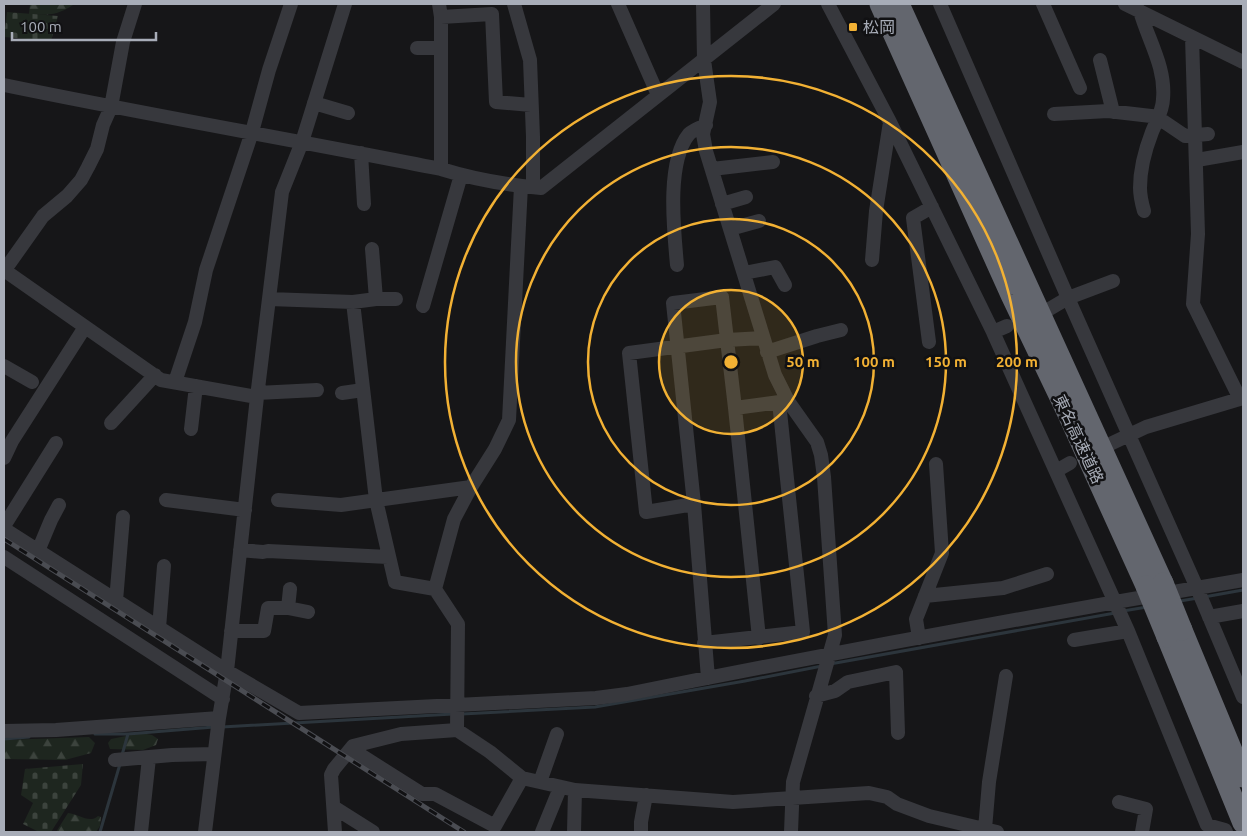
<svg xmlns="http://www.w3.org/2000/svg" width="1247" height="836" font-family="Ubuntu,'Noto Sans JP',sans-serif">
<defs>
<pattern id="forest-firs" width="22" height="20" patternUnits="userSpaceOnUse" patternTransform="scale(1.25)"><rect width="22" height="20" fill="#1e261f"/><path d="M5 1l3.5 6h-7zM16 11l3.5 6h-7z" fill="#3c433d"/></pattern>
<pattern id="cemetery-stones" width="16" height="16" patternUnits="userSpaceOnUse" patternTransform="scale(1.25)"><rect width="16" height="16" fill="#1e261f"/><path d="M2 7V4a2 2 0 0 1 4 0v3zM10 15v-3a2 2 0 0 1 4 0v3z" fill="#3c433d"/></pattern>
</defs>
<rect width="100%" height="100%" fill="#161618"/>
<!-- forest -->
<path fill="url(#forest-firs)" d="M30,4H73V5C58,15 47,16 29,14Z
M141,733L152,735L158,739L156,745L143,750L110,749L108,743L111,739Z
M89,737L95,743L91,753L65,760L4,759V740Z
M68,813C79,814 89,824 98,816L101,817L100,826L96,832H56Z"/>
<!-- cemetery -->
<path fill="url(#cemetery-stones)" d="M7,12L58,16L51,41L4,37Z
M83,764L81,785L51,832H39L23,824L33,803L21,795L25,769Z"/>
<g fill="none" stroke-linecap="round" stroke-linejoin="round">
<!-- stream -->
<path stroke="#2c353c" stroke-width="3" d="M1204,597L1243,590
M1180,601L1198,598
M1123,611L1147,607
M830,664L1115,613
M462,714L595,707L745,681L822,666
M222,727L453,714
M95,734H128L214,727
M4,739L29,737
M122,755L128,734
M100,832L120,764"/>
<!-- minor -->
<path stroke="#37383d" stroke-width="14" d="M439,4L441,17V169
M514,4L530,60L533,137V187
M618,4L658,95
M703,4L704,60L710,102L703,134L706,151L775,375L788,401L817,442L821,455L824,477L835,635L793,782L791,832
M828,4L890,122L993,332L1128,631L1207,825L1225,830L1226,832
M940,4L1068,298L1197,588L1243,697
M1043,4L1080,88
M1125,4L1243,62
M1140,11C1148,40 1166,67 1163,99C1163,110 1156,122 1152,132C1145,150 1140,169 1140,188C1140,195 1142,204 1144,211
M441,17L492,14L496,102L531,105
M1192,37L1198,234L1193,304L1240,399
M417,48H441
M1100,60L1113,112
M4,85C149,115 295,140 441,169C473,179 507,185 541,188L774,4
M314,103L348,113
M1054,114L1108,111L1151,116L1157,117L1185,136L1208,134
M361,153L364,204
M1197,160L1243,152
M712,169L773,162
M722,204L746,197
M730,229L759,221
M372,249L376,299
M872,260L876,211L890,122
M677,265C674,231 666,162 689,134C693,130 701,127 706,125
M4,270L161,380L257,397
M4,271L43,216L67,196L81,180L88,167L97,149L103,125L111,107L123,42L135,4
M744,273L775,267L785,285
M269,299L353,302L376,299H396
M353,302L376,500L395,582L435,589
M423,306L461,175
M1046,311L1068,298L1113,281
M993,332L1007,326
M929,342L913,218L932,207
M767,352L817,336L841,330
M4,366L32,382
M175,382L195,322L206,270L252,132L269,70L291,4
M257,393L317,390
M342,393L363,390
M735,408L787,401
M111,423L155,375
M191,429L196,386
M1108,445L1146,427L1243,398
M4,458L12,441L85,327
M1056,471L1070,463
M166,500L245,510
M278,500L341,505L471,487
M694,504L646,512L629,353L727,340L763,338
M4,526L56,443
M4,529L227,671L299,713L596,698L627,694C831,653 1037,615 1243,580
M240,550L263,552L268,551L388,557
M38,551L51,520L59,505
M4,557L223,699
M925,596L1003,588L1047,574
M116,601L123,517
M288,608L308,612
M1209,617L1243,611
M159,628L164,566
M231,631H264L268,608H288L290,589
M919,638L916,619L942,553L936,464
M1074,640L1128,631
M704,643L803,632L779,402
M708,678L694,504L673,303L722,297L735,408L759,638
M816,696L835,691L848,682L896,672L898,733
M457,730L458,624L435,589L454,519L471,487L495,449L509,420L521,186
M4,731L56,730L219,718
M351,749L422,794H435L495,826L522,778
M115,760L172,755L214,754
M540,782L557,734
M1119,802L1146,809L1142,832
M335,808L373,832
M985,829L989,782L1006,676
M141,832L149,758
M205,832L219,718L227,671L257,397L282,192L302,142L345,4
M335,832L331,775L334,769L353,746L401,734L457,730L490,752L522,778L575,790L733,802L869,793L887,797L897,804L929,816L997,832
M542,832L560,788
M574,832L575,790
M641,832V822L646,795"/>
<!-- highway -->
<path stroke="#63666e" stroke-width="21" d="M880,4L1011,295L1067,412L1146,586
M899,4L1163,583
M1182,630L1243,777
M1167,637L1243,823"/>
<defs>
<path id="rail" d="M4,539L464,832"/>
</defs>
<!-- rail casing -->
<use href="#rail" stroke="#4a4c52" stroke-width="5"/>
<!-- rail -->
<use href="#rail" stroke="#111113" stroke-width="3" stroke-dasharray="9" stroke-linecap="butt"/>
<!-- highway-bridge -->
<path stroke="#63666e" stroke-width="21" d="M1163,583L1182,630
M1146,586L1167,637"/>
</g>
<!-- distance rings -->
<circle cx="731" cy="362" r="72" fill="#f2b134" fill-opacity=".12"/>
<g fill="none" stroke="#f2b134" stroke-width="2.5">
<circle cx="731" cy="362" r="72"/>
<circle cx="731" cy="362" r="143"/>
<circle cx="731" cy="362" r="215"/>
<circle cx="731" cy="362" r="286"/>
</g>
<!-- markers -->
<rect fill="#f2b134" stroke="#111113" stroke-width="2" x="848" y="22" width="10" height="10" rx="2.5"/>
<g text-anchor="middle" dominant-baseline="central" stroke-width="5" stroke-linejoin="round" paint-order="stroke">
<!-- poi labels -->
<g font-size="16" fill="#a8adb8" stroke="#111113" text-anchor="start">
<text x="863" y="27">松岡</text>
</g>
<!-- street labels -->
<g font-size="16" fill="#a8adb8" stroke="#111113">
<text transform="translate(1079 439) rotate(65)">東名高速道路</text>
</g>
</g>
<circle cx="731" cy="362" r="8" fill="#f2b134" stroke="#111113" stroke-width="2.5"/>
<g font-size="15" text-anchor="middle" font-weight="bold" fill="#f2b134" stroke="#111113" stroke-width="5" stroke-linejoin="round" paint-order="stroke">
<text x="803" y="367">50 m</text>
<text x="874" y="367">100 m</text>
<text x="946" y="367">150 m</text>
<text x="1017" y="367">200 m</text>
</g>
<!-- border -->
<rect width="1247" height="836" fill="none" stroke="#a8adb8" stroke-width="10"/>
<!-- scale -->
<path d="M12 32v8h144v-8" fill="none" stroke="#a8adb8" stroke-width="2.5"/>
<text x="20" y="32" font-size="15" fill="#a8adb8" stroke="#111113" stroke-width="4" paint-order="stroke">100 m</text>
</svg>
